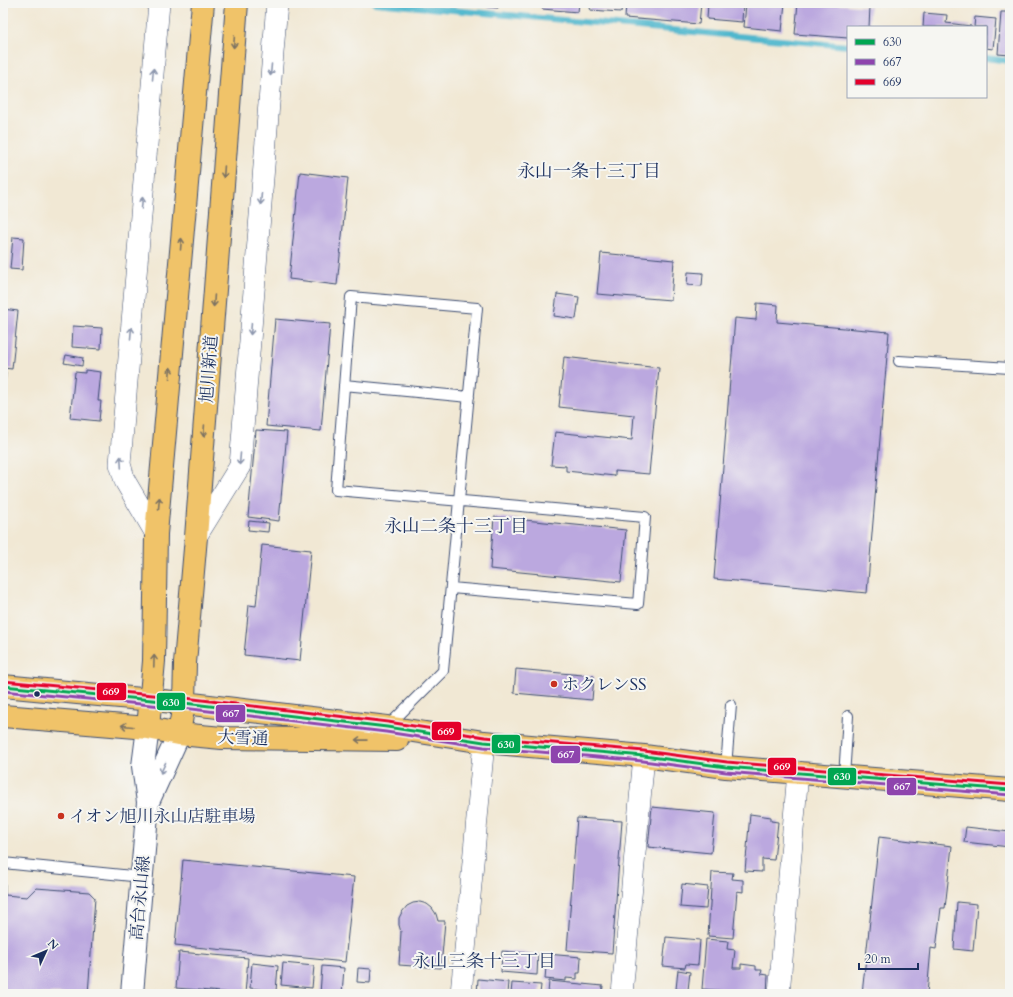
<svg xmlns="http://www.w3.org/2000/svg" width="1013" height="997" font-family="Cardo,'Noto Serif JP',serif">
<rect width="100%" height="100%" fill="#f6f6f2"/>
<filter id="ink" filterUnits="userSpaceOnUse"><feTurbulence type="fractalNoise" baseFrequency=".025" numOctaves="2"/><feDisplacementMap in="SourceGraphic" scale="8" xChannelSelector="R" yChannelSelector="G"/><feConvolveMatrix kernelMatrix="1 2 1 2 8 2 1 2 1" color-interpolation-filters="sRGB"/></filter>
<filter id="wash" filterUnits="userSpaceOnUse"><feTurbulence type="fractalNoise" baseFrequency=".012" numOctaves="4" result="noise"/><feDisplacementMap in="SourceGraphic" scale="16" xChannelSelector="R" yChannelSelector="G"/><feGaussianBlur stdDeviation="0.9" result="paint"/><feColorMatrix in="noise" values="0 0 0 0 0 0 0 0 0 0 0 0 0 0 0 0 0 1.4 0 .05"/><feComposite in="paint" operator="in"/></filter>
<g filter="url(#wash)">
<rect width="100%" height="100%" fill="#f1e8d4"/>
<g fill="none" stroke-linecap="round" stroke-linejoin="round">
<!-- stream -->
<path stroke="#4fb7cd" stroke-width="6" d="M375,3L848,46
M986,58L1010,61"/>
</g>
<g id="blocks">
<!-- building -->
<path fill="#bba8df" d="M463,3H499L498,8L463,4Z
M542,3H579L578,12L542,9Z
M591,3H622L621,12L590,10Z
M626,3H701L699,24L625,18Z
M708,3H743L742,22L707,19Z
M746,3H785L782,31L744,27Z
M798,3H820L870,7L869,27H848V38L795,34Z
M1001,12H1010V55L998,54Z
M924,13L947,15L946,23L971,26V27H923Z
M975,17L996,19L993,49L986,48V27H974Z
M3,35H4L5,58H3Z
M300,172L348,178L337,285L289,279Z
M13,237L24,238L22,270L10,269Z
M601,253L674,260L671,300L597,294Z
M688,272L703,273L702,286L687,285Z
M557,294L579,297L576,319L554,316Z
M757,303L778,305L777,322L889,332L867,593L714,579L735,318L756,320Z
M3,309L18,311L12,369L3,368Z
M275,319L330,324L321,431L266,426Z
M73,326L102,328L101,349L72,347Z
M66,355L83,358L82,366L64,363Z
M564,357L659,368L649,474L615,471V476L566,471V466L551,465L555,432L632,440L634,415L559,407Z
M85,370L101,372L98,401H101L99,421L70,418L75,372L85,373Z
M3,372H6L4,402H3Z
M256,430L287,432L279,521L248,517Z
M494,517L626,530L621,582L490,569Z
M249,521L269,523L268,532L248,530Z
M262,545L311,550L300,661L244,655L249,605L256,606Z
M516,669L594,676L592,700L514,693Z
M652,807L715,813L711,853L648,847Z
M750,814L771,817V821L778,822L774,860L762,859V872L745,871Z
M577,818L622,821L612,953L567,950Z
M966,827L1010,832V847L964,842Z
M879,837L952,846L945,908H941L936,949L931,948L927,994H862Z
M183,860L354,877L345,962L175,945Z
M712,872L733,873L732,879L743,880V892L737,891L733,938L708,936Z
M3,884H5V895L27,897L36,888L89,892L95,898L88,994H3Z
M682,884L708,887L706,909L680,907Z
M420,902L427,904L432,908L436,914L438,921H445L441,968L399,965L401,932L399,925V918L402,912L407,906L413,903Z
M957,902L977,904L973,951L954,949Z
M666,937L700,940L698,965L686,964L685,968L663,966Z
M706,939L728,941L727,949L735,950L733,968H741V964L756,966V970H762L761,974L768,975L767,994L702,989Z
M502,951L538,954L537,975L501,972Z
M179,952L248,958L245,994L176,988Z
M547,954L581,957L580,973H577V979L566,978V981L545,979Z
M252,963L278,966L276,991L250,988Z
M283,963L314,966L312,988L281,985Z
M322,966L344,968L342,994H320Z
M358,968L371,969L370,983L357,982Z
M678,970L690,972L688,990L676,989Z
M478,979L508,982L507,994H477Z
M549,981L603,986L602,994H548Z
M512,983L541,985L540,994H511Z"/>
</g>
</g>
<g filter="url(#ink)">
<use href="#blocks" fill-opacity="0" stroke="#3b4b70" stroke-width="1"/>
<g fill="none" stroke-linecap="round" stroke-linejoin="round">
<defs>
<path id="service" d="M899,361L1010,368
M344,385L469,397
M388,726L443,671L477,308L351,297L336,490L645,517L638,604L451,588
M726,767L731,705
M844,777L848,716
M3,863L142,877"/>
<path id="minor" d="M156,534L125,481L120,464L159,3
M196,537L240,466L277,3
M461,994L484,742
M622,994L644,756
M779,994L798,772"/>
<path id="tertiary" d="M148,802L179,734
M132,994L148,802L143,766L148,728"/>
<path id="trunk" d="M3,686L184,703L387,727L484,742L644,756L726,767L1010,790
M3,716L148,728L179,734L222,738L397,740
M148,728L154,661L156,534L203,3
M179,734L184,703L185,663L196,537L237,3"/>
</defs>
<!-- service casing -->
<use href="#service" stroke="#3b4b70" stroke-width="12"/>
<!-- minor casing -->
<use href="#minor" stroke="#3b4b70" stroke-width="22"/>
<!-- tertiary casing -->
<use href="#tertiary" stroke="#3b4b70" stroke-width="24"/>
<!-- trunk casing -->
<use href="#trunk" stroke="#3b4b70" stroke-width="24"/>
<!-- service -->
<use href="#service" stroke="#fff" stroke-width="10"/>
<!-- minor -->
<use href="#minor" stroke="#fff" stroke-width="21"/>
<!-- tertiary -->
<use href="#tertiary" stroke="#fff" stroke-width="22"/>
<!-- trunk -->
<use href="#trunk" stroke="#f0c369" stroke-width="22"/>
<defs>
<path id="bus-1" d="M3,686L184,703L387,727L484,742L644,756L726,767L1010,790"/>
<path id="bus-2" d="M3,691L183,708L386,732L484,747L643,761L726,772L1010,795"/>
<path id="bus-3" d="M3,681L185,698L388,722L485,737L644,751L727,762L1010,785"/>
</defs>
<!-- bus-1 casing -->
<use href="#bus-1" stroke="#f6f6f2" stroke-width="6"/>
<!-- bus-2 casing -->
<use href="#bus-2" stroke="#f6f6f2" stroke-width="6"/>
<!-- bus-3 casing -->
<use href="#bus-3" stroke="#f6f6f2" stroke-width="6"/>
<!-- bus-1 -->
<use href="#bus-1" stroke="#00a651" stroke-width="3"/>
<!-- bus-2 -->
<use href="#bus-2" stroke="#8e44ad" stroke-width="3"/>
<!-- bus-3 -->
<use href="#bus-3" stroke="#e4002b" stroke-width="3"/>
</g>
<!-- one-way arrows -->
<defs><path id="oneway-shaft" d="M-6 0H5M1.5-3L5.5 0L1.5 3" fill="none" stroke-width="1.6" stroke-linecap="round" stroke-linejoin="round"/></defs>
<g stroke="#7b7263">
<use href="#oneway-shaft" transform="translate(234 42) rotate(94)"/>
<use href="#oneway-shaft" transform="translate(224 172) rotate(94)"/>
<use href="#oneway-shaft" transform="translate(181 244) rotate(-85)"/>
<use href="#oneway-shaft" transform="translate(214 301) rotate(94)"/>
<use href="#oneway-shaft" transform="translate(170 373) rotate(-85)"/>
<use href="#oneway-shaft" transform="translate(204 431) rotate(94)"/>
<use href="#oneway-shaft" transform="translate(159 503) rotate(-85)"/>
<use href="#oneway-shaft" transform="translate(154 661) rotate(-88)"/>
<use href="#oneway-shaft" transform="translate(127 726) rotate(-175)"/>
<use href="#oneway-shaft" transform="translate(361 740) rotate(-179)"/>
</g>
<g stroke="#8d97ae">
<use href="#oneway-shaft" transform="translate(271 70) rotate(95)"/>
<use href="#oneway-shaft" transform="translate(153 74) rotate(-85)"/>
<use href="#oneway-shaft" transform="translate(261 199) rotate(95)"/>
<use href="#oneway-shaft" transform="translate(142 203) rotate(-85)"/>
<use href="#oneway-shaft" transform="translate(251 329) rotate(95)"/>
<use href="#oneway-shaft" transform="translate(131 333) rotate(-85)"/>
<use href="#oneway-shaft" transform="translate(240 459) rotate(95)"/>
<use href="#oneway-shaft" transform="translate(121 462) rotate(-93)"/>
<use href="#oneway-shaft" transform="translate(163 768) rotate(115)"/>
</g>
</g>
<!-- markers -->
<g fill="#c8321e" stroke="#f6f6f2" stroke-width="1.5">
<circle cx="554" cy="684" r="4"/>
<circle cx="61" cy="816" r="4"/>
</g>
<circle fill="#1b2f5e" stroke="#f6f6f2" stroke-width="1.5" cx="37" cy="694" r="3.5"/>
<g text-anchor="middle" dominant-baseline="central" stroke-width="4" stroke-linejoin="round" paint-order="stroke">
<!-- street labels -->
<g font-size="17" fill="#1b2f5e" stroke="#f6f6f2">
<text transform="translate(209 369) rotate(-86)">旭川新道</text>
<text transform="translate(243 738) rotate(2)">大雪通</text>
<text transform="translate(140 898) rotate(-85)">高台永山線</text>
</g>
<!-- poi labels -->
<g font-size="17" fill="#1b2f5e" stroke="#f6f6f2" text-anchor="start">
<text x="562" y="684">ホクレンSS</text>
<text x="69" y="816">イオン旭川永山店駐車場</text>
</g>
<!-- neighbourhood labels -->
<g font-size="18" fill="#1b2f5e" stroke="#f6f6f2">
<text x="589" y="171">永山一条十三丁目</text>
<text x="456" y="526">永山二条十三丁目</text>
<text x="484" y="961">永山三条十三丁目</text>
</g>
</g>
<g stroke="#f6f6f2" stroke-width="1.5">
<rect x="96" y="682" width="31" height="19" rx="4" fill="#e4002b"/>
<rect x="156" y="692" width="30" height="19" rx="4" fill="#00a651"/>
<rect x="215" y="704" width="31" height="19" rx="4" fill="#8e44ad"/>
<rect x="431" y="721" width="31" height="20" rx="4" fill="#e4002b"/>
<rect x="491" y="734" width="30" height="20" rx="4" fill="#00a651"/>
<rect x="550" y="745" width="31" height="19" rx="4" fill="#8e44ad"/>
<rect x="767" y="757" width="30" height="19" rx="4" fill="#e4002b"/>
<rect x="827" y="767" width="30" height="19" rx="4" fill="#00a651"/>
<rect x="886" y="777" width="31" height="19" rx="4" fill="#8e44ad"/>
</g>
<g font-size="11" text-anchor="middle" font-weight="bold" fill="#fff">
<text x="111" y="695">669</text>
<text x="171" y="706">630</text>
<text x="231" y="717">667</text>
<text x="446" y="735">669</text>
<text x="506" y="748">630</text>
<text x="566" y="758">667</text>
<text x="782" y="770">669</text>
<text x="842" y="780">630</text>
<text x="902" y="790">667</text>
</g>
<!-- margin -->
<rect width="1013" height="997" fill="none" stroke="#f6f6f2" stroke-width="16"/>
<!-- legend -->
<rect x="847" y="26" width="140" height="72" fill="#f6f6f2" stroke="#9ea6b7"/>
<rect x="855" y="39" width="20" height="6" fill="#00a651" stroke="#9ea6b7"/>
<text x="883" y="46" font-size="12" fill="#1b2f5e">630</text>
<rect x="855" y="59" width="20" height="6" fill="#8e44ad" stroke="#9ea6b7"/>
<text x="883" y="66" font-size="12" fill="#1b2f5e">667</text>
<rect x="855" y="79" width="20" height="6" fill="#e4002b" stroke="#9ea6b7"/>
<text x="883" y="86" font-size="12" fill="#1b2f5e">669</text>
<!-- north arrow -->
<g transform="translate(46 951) rotate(46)" stroke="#f6f6f2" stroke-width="3" paint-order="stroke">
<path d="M0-3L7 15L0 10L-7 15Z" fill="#1b2f5e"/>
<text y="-6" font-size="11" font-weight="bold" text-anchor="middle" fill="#1b2f5e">N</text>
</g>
<!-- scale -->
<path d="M859 963v6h59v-6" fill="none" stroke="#1b2f5e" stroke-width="2"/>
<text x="865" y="963" font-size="12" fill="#1b2f5e" stroke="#f6f6f2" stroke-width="3" paint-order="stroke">20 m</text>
</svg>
